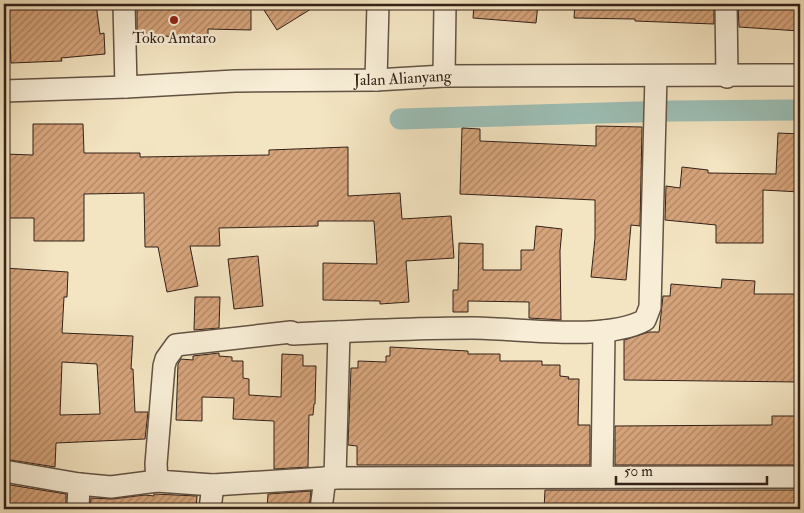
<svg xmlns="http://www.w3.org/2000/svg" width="804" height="513" font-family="'IM FELL Double Pica',serif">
<defs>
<pattern id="building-hatch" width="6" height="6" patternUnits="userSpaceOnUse" patternTransform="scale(1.25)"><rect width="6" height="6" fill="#d6a47b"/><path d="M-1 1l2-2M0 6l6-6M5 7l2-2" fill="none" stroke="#ae8564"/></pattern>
</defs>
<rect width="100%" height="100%" fill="#f4e5c2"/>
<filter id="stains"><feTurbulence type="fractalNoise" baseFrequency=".004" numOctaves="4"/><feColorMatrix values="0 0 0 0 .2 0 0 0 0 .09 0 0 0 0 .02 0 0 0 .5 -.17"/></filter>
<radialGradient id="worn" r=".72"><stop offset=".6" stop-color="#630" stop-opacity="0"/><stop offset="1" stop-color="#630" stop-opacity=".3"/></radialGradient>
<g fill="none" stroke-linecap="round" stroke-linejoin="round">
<!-- canal -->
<path stroke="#9cbfb6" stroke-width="21" d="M400,119L672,111L800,110"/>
</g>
<!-- building -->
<path fill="url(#building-hatch)" stroke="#332119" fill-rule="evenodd" d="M8,4H96L100,34L104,33L105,54L61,58L62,61L11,63Z
M137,4H251V30L208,29V38L137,35Z
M260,4H319L277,30Z
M474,4H538L536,23L473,18Z
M575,4H714V24L635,21V19L574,18Z
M738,4H800V31L739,27Z
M33,124H83L84,153H140V157L269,155V150L348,147V196L400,193L402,219L451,216L454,258L406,261L409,302L380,304V301L323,300V263L377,264L374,221H318V226L219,228L220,246H190L198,286L167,292L158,247H145L144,193L84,194V241H34V218H4V154L33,155Z
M596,126L642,127L640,226L631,225L626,280L591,277L595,238V200L460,194L462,128L480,129V141L596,146Z
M778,133L800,134V192L763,190V243H716V225L665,220L666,186L680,188L682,167L708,170V173L776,174Z
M536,226L562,229L560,251L561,320L529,318V302L468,301V312H453V290H458L459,243L483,244V270H521V250H534Z
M258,256L263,306L234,309L228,259Z
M4,268L68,272L67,297H64L62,333L133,336L131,369H133L135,412H148L145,439L56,443L55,467L4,459L6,397L4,396V371L6,324H4ZM62,362L97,364L100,414L60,415Z
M722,279L755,281L754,294H800V382L624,380V340L649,332H659L663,296H670L671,284L721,288Z
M195,297H220L219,328L194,330Z
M390,347L468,351V354H500V361H542V365H560V376L569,377L568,379H579L578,425H590V465H357V446L348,445L351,368H358V361L386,362V356H390Z
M219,353V356L232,357V361H243V378L249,379V395L281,397L282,354L303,355V366H316L315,404H314L313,415H309L308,467L274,469V421L233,419L234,398L202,397V421L176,420L178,364L181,359L193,360V356Z
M772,416H800V465H615V426L772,425Z
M4,484L66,494V509H4Z
M800,490V509H544L545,490Z
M311,491L309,509H267L268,494Z
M154,494L197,496L196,509H90L91,498L112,499L145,495L154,496Z"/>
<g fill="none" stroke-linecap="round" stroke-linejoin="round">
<defs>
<g id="minor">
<path d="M124,4L126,87"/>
<path d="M726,4L727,77"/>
<path d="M444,76L445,4"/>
<path d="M656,76L650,307L645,320C605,342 519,328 472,328C413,328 353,331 293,334L291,332L176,345L166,359L164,366L156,464L157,481L213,485L325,478L800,477"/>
<path d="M376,80L378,4"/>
<path id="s1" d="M4,91L126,87L235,81L376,80L444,76L800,75"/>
<path d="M4,471L79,484L111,487L157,481"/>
<path d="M602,477L604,331"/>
<path d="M335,478L339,332"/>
<path d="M78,509L79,484"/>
<path d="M210,509L213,485"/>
<path d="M321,509L325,478"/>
</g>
</defs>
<!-- minor casing -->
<use href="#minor" stroke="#635243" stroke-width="24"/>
<!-- minor -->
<use href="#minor" stroke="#f8eed7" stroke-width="21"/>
</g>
<!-- markers -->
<circle fill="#8f2418" stroke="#f8eed7" stroke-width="2" cx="174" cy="20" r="5"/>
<g text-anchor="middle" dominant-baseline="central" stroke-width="4.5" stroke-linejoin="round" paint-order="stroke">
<!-- poi labels -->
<g font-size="16" fill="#332119" stroke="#f8eed7">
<text x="174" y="38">Toko Amtaro</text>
</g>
<!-- street labels -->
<g font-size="16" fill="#332119" stroke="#f8eed7">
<text stroke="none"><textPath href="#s1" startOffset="399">Jalan Alianyang</textPath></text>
</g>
</g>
<!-- margin -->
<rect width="804" height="513" fill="none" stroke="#f4e5c2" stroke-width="20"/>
<rect x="5" y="5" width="794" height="503" fill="none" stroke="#332119" stroke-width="2.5"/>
<rect x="10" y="10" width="784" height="493" fill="none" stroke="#332119"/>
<!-- scale -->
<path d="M616 476v8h151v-8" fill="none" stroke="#332119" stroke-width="2.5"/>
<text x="624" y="476" font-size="15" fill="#332119" stroke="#f8eed7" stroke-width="4" paint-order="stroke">50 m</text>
<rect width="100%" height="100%" filter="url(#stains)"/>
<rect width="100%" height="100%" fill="url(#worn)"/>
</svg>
